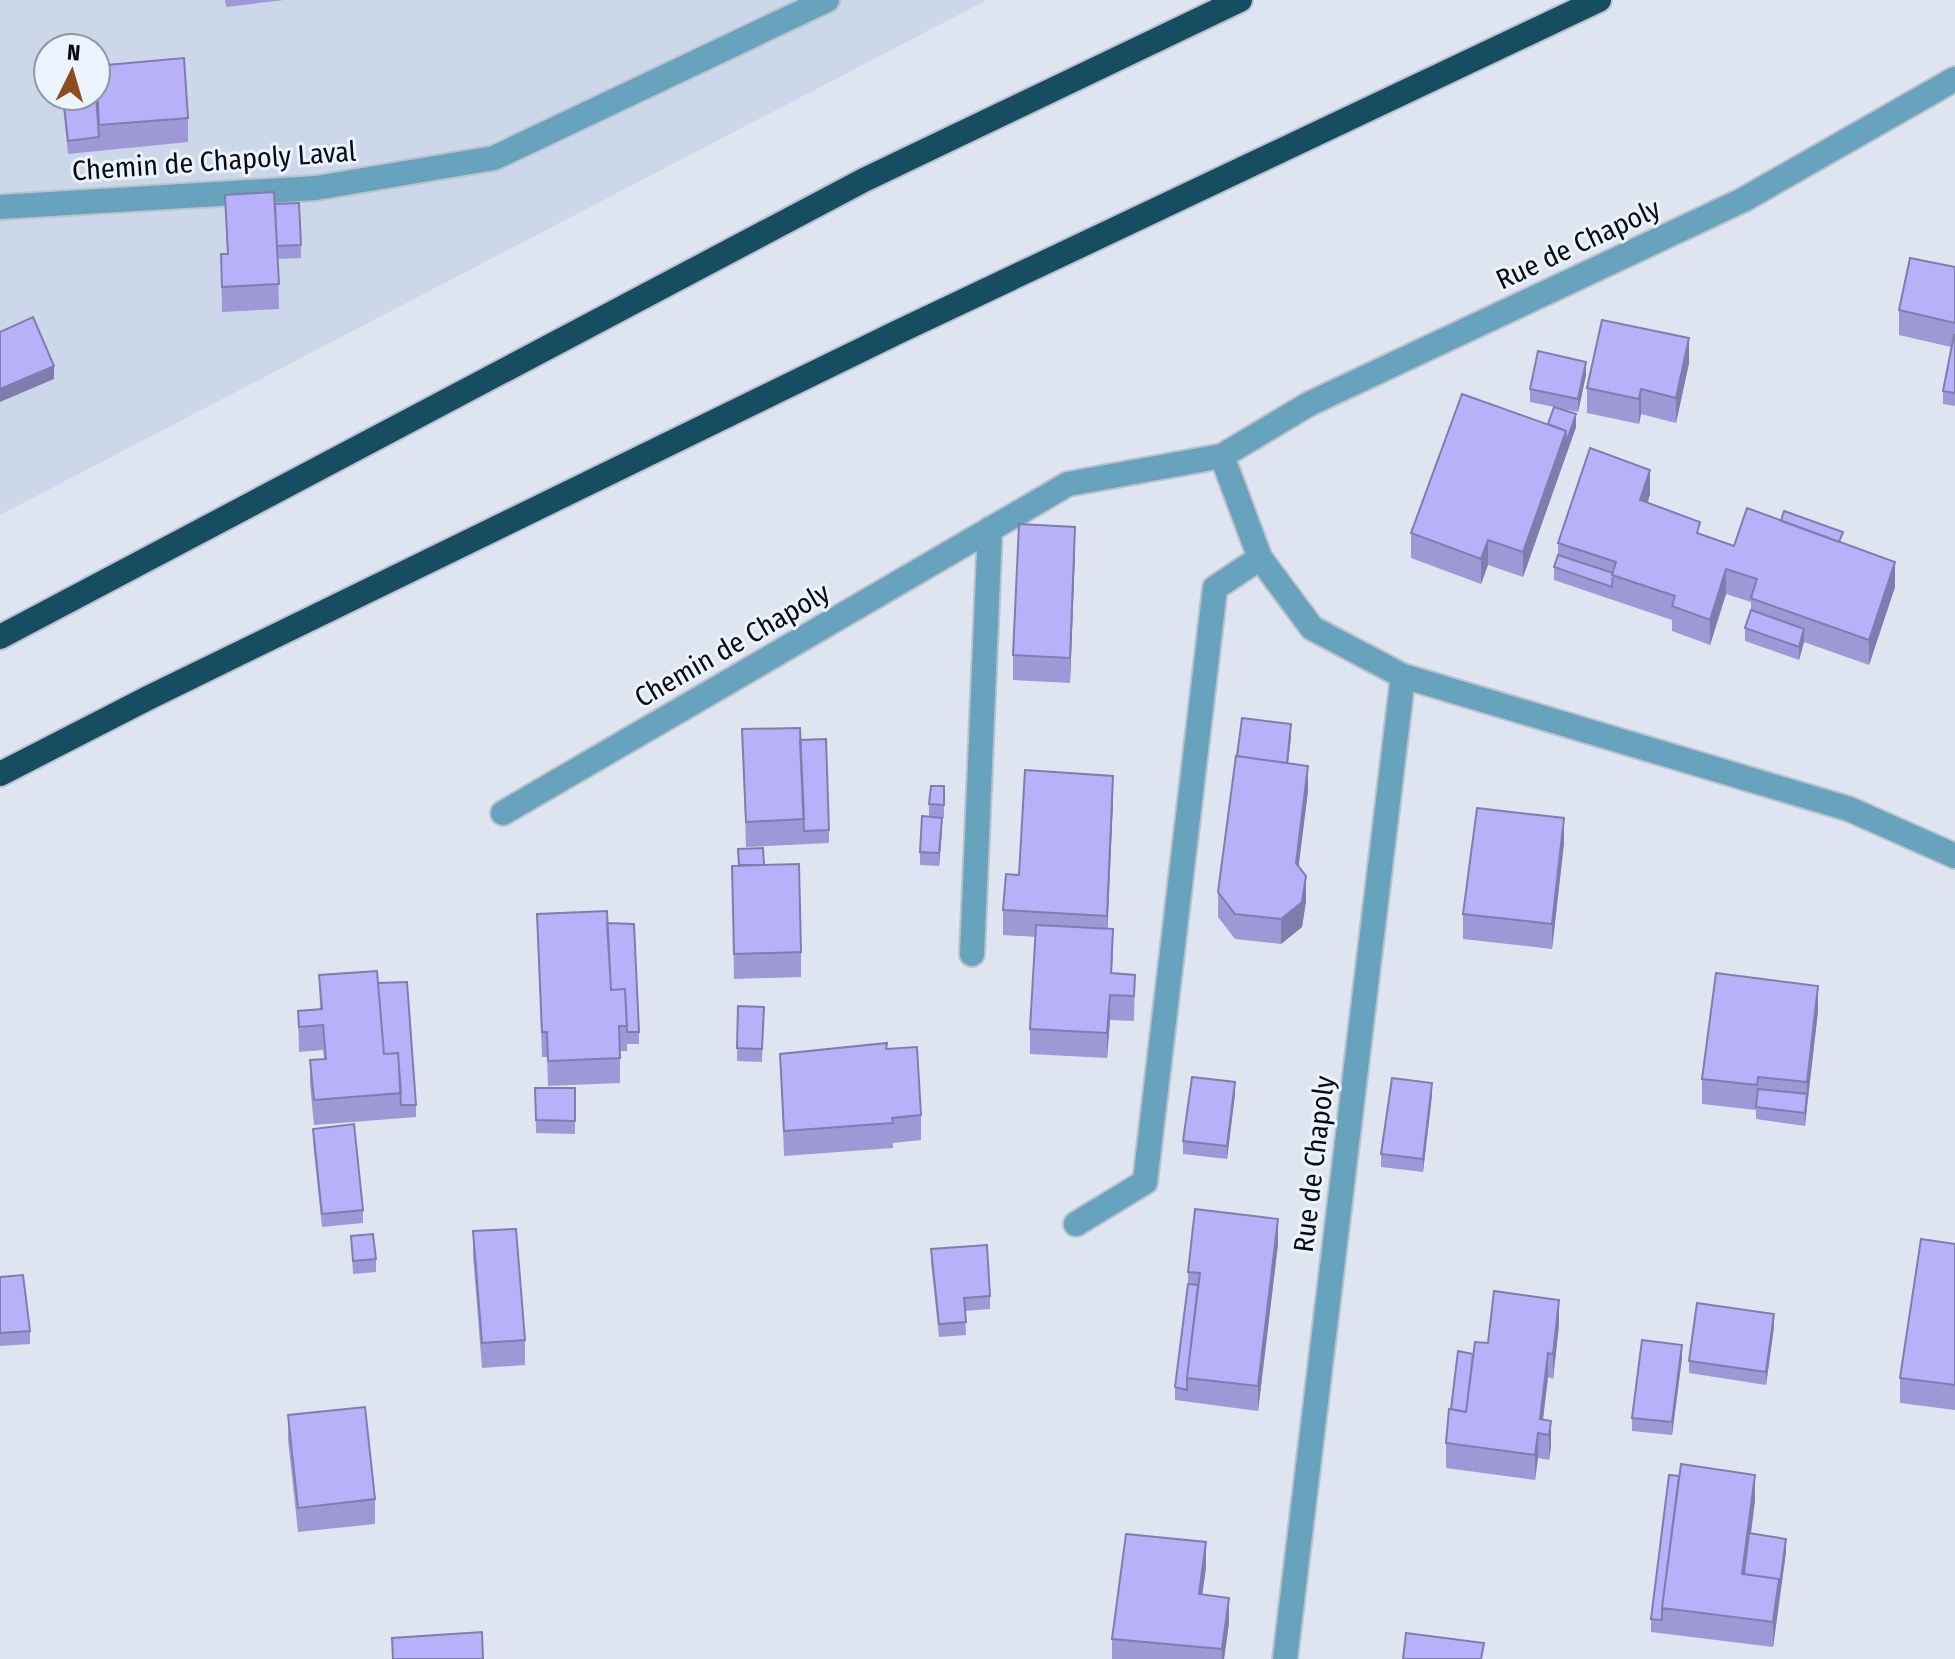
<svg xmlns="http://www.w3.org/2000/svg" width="1955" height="1659" font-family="'Fira Sans Condensed',sans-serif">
<rect width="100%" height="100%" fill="#dee5f1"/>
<!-- built -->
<path fill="#ccd8ea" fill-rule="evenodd" d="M0,0H987L0,515ZM48,48H96V96H48Z"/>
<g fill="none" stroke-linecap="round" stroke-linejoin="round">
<defs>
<path id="minor" d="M1955,79L1743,200L1309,404L1222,456L1260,558L1312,628L1403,676L1849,809L1955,856
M0,207L316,188L494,158L827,0
M503,813L1068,484L1222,456
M972,954L990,529
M1076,1224L1145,1182L1215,588L1260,558
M1285,1659L1403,676"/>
<path id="motorway" d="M0,637L864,180L1240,0
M0,774L150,697L900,331L1599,0"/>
</defs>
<!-- minor casing -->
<use href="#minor" stroke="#bcc2cd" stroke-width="28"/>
<!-- motorway casing -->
<use href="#motorway" stroke="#bcc2cd" stroke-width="28"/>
<!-- minor -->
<use href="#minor" stroke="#67a3bc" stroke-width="24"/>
<!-- motorway -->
<use href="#motorway" stroke="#174d61" stroke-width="24"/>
</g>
<!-- wall -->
<path fill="#9e98d6" d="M225,0H284L226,7Z
M96,66L188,118V142L68,154L62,96H96Z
M225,195L275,204L301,245V258L278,259L279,309L222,312L221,254H227Z
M1955,267V406L1943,404V391L1951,347L1899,335V310Z
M1689,363L1676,423L1641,414L1639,424L1587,413V388Z
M1586,375L1578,412L1557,408L1576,427L1523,577L1488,565L1481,584L1411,558V533L1548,424L1554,407L1530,402V389Z
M1650,494L1648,503L1700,535L1734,546L1843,543L1895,587L1869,665L1804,642L1799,660L1745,641V628L1751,610V602L1726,594L1710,645L1672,631V620L1554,580V567L1558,555V543Z
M1075,552L1070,683L1013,680V655Z
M742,729L800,740L829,830V843L746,847Z
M1291,737L1288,763L1308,791L1298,866L1306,901L1302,927L1281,944L1235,939L1218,917V892Z
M944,786V818L929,816V804Z
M1113,801L1107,929L1113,954L1112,973L1135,975L1134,1021L1110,1020L1107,1058L1030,1054V1029L1036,937L1003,935V910L1019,875Z
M942,831L939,866L920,865V852Z
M1564,843L1552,949L1463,939V914Z
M764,865L801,952V977L734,979L732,866Z
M537,914L607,923L639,1032V1044H627V1051H620V1083L548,1086L547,1057H542Z
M319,975L378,983L416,1105V1117L314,1125L310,1085V1060L324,1059L323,1050L299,1052L298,1011L320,1009Z
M738,1006L764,1007L762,1062L737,1061Z
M1818,1011L1805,1126L1756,1119V1110L1702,1104V1079Z
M887,1049L921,1115V1140L893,1143V1148L784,1156L780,1054Z
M535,1088H575V1134L536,1133Z
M1235,1094L1227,1159L1183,1154V1141Z
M1432,1095L1423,1172L1381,1167V1154Z
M313,1129L363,1210V1223L322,1227L313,1142Z
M473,1231L525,1340V1365L482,1368L473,1256Z
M351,1236L376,1259V1272L353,1274Z
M1278,1244L1258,1411L1175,1400V1387L1188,1284V1272Z
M1955,1244V1410L1900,1403V1378Z
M931,1249L990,1296V1309L965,1311L966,1335L939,1337L931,1262Z
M0,1277L30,1331V1344L0,1346Z
M1559,1325L1553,1379L1548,1377L1543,1420L1551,1421V1446L1549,1460L1538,1458L1535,1480L1446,1468V1443L1451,1409L1473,1354L1488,1343Z
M1774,1327L1766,1385L1689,1373V1361Z
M1682,1358L1672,1435L1632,1431V1418Z
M288,1415L375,1499V1524L298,1532L288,1440Z
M1755,1500L1751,1534L1786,1552L1773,1647L1651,1632V1619Z
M1206,1567L1202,1594L1229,1623L1224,1659H1112V1639Z"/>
<!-- shaded-wall -->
<path fill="#817cae" d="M1689,338V363L1676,423V398Z
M1586,362V375L1578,412V399Z
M54,366V379L0,402V389Z
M1641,389V414L1639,424V399Z
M1576,414V427L1523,577V552L1566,431Z
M1650,470V494L1640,525V500Z
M1075,527V552L1070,683V658Z
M1488,540V565L1481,584V559Z
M1895,562V587L1869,665V640Z
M1726,569V594L1710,645V620Z
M1804,629V642L1799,660V647Z
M1291,724V737L1285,788V775Z
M1308,766V791L1296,888V863Z
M1113,776V801L1107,941V916Z
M942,818V831L939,866V853Z
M1564,818V843L1552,949V924Z
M1306,876V901L1302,927L1281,944V919Z
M1818,986V1011L1807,1106V1082Z
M1110,995V1020L1107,1058V1033Z
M1235,1082V1094L1227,1159V1146Z
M1432,1083V1095L1423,1172V1159Z
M1807,1094V1106L1805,1126V1113Z
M1278,1219V1244L1258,1411V1386Z
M1559,1300V1325L1553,1379V1354Z
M1774,1314V1327L1766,1385V1372Z
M1682,1345V1358L1672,1435V1422Z
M1548,1353V1377L1541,1434L1540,1419Z
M1551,1421V1446L1549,1460V1435Z
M1538,1433V1458L1535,1480V1455Z
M1755,1475V1500L1744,1586L1742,1574Z
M1786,1539V1552L1773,1647V1622Z
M1206,1542V1567L1199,1619V1594Z
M1229,1598V1623L1224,1659H1222V1649Z"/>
<!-- building -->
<path fill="#b8b1f9" stroke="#817cae" stroke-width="2" d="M184,58L188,118L99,125L96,66Z
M63,96H96L99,137L68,141Z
M274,192L279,284L222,287L221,254H228L225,195Z
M299,203L301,245L277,246L275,204Z
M1910,258L1955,267V323L1899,310Z
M33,317L54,366L0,389V332Z
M1602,320L1689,338L1676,398L1641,389L1639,399L1587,388Z
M1954,335H1955V393L1943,391Z
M1538,351L1586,362L1578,399L1530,389Z
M1462,394L1566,431L1523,552L1488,540L1481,559L1411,533Z
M1554,407L1576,414L1566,443V431L1548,424Z
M1590,448L1650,470L1640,500L1700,522L1697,533L1734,546L1747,508L1895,562L1869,640L1753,599L1751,598L1757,579L1726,569L1710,620L1672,606L1675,596L1612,575L1616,562L1558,543Z
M1784,511L1843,532L1839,542L1781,521Z
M1019,524L1075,527L1070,658L1013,655Z
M1558,555L1613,573L1612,587L1554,567Z
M1751,610L1804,629L1799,647L1745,628Z
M1242,718L1291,724L1287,763L1237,756Z
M800,728L804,819L746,822L742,729Z
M826,739L829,830L804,831L800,740Z
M1236,756L1308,766L1296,863L1306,876L1302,902L1281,919L1235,914L1218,892Z
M1025,770L1113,776L1107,916L1003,910L1006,874L1019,875Z
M931,786H944V805L929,804Z
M1477,808L1564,818L1552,924L1463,914Z
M922,816L942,818L939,853L920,852Z
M763,848L764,865H739L738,849Z
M799,864L801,952L734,954L732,866Z
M607,911L611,990L625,989L627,1026H619L620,1058L548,1061L547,1032H542L537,914Z
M607,923L634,924L639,1032H627L625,989L611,990Z
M1036,925L1113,929L1111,973L1135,975L1134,996L1110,995L1107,1033L1030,1029Z
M377,971L384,1054L398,1053L401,1093L314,1100L310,1060L326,1059L323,1025L299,1027L298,1011L322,1009L319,975Z
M1716,973L1818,986L1807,1082L1758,1077L1757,1085L1702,1079Z
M407,982L416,1105H401L398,1053L384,1054L378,983Z
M738,1006L764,1007L762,1049L737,1048Z
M887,1043L886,1049L917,1047L921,1115L892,1118L893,1123L784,1131L780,1054Z
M1192,1077L1235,1082L1227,1146L1183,1141Z
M1392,1078L1432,1083L1423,1159L1381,1154Z
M535,1088H575V1121L536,1120Z
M1758,1089L1807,1094L1805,1113L1756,1107Z
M354,1124L363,1210L322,1214L313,1129Z
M1195,1209L1278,1219L1258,1386L1187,1378L1200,1273L1188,1272Z
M516,1229L525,1340L482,1343L473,1231Z
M373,1234L376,1259L353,1261L351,1236Z
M1921,1239L1955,1244V1385L1900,1378Z
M987,1245L990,1296L964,1298L966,1322L939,1324L931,1249Z
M23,1275L30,1331L0,1333V1277Z
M1188,1284L1198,1285L1187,1378V1390L1175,1387Z
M1494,1291L1559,1300L1553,1354L1548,1353L1540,1419L1551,1421L1549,1435L1538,1433L1535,1455L1446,1443L1449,1409L1466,1412L1475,1342L1488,1343Z
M1697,1303L1774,1314L1766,1372L1689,1361Z
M1642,1340L1682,1345L1672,1422L1632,1418Z
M1458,1351L1473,1354L1466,1412L1451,1409Z
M365,1407L375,1499L298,1508L288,1415Z
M1681,1464L1755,1475L1742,1574L1779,1579L1773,1622L1662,1608Z
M1669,1475L1679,1476L1662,1608V1620L1651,1619Z
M1749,1533L1786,1539L1779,1591V1579L1744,1574Z
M1126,1534L1206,1542L1199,1594L1229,1598L1222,1649L1112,1639Z
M482,1632L483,1659H393L392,1638Z
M1406,1633L1484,1643L1481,1659H1403Z"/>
<g text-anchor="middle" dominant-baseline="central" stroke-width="6" stroke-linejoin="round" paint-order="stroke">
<!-- street labels -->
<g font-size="28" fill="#0a0d10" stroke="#ebf3fe">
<text transform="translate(214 161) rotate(-4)">Chemin de Chapoly Laval</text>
<text transform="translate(1578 244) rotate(-25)">Rue de Chapoly</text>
<text transform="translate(732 645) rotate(-30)">Chemin de Chapoly</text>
<text transform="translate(1314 1164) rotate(-83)">Rue de Chapoly</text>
</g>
</g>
<!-- north arrow -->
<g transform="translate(72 72) rotate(5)"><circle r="38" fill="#ebf3fe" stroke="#91979f" stroke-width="2"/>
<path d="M0-6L14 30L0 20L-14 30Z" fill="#8f4c1e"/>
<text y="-12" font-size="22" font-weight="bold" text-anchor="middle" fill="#0a0d10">N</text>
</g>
</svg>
